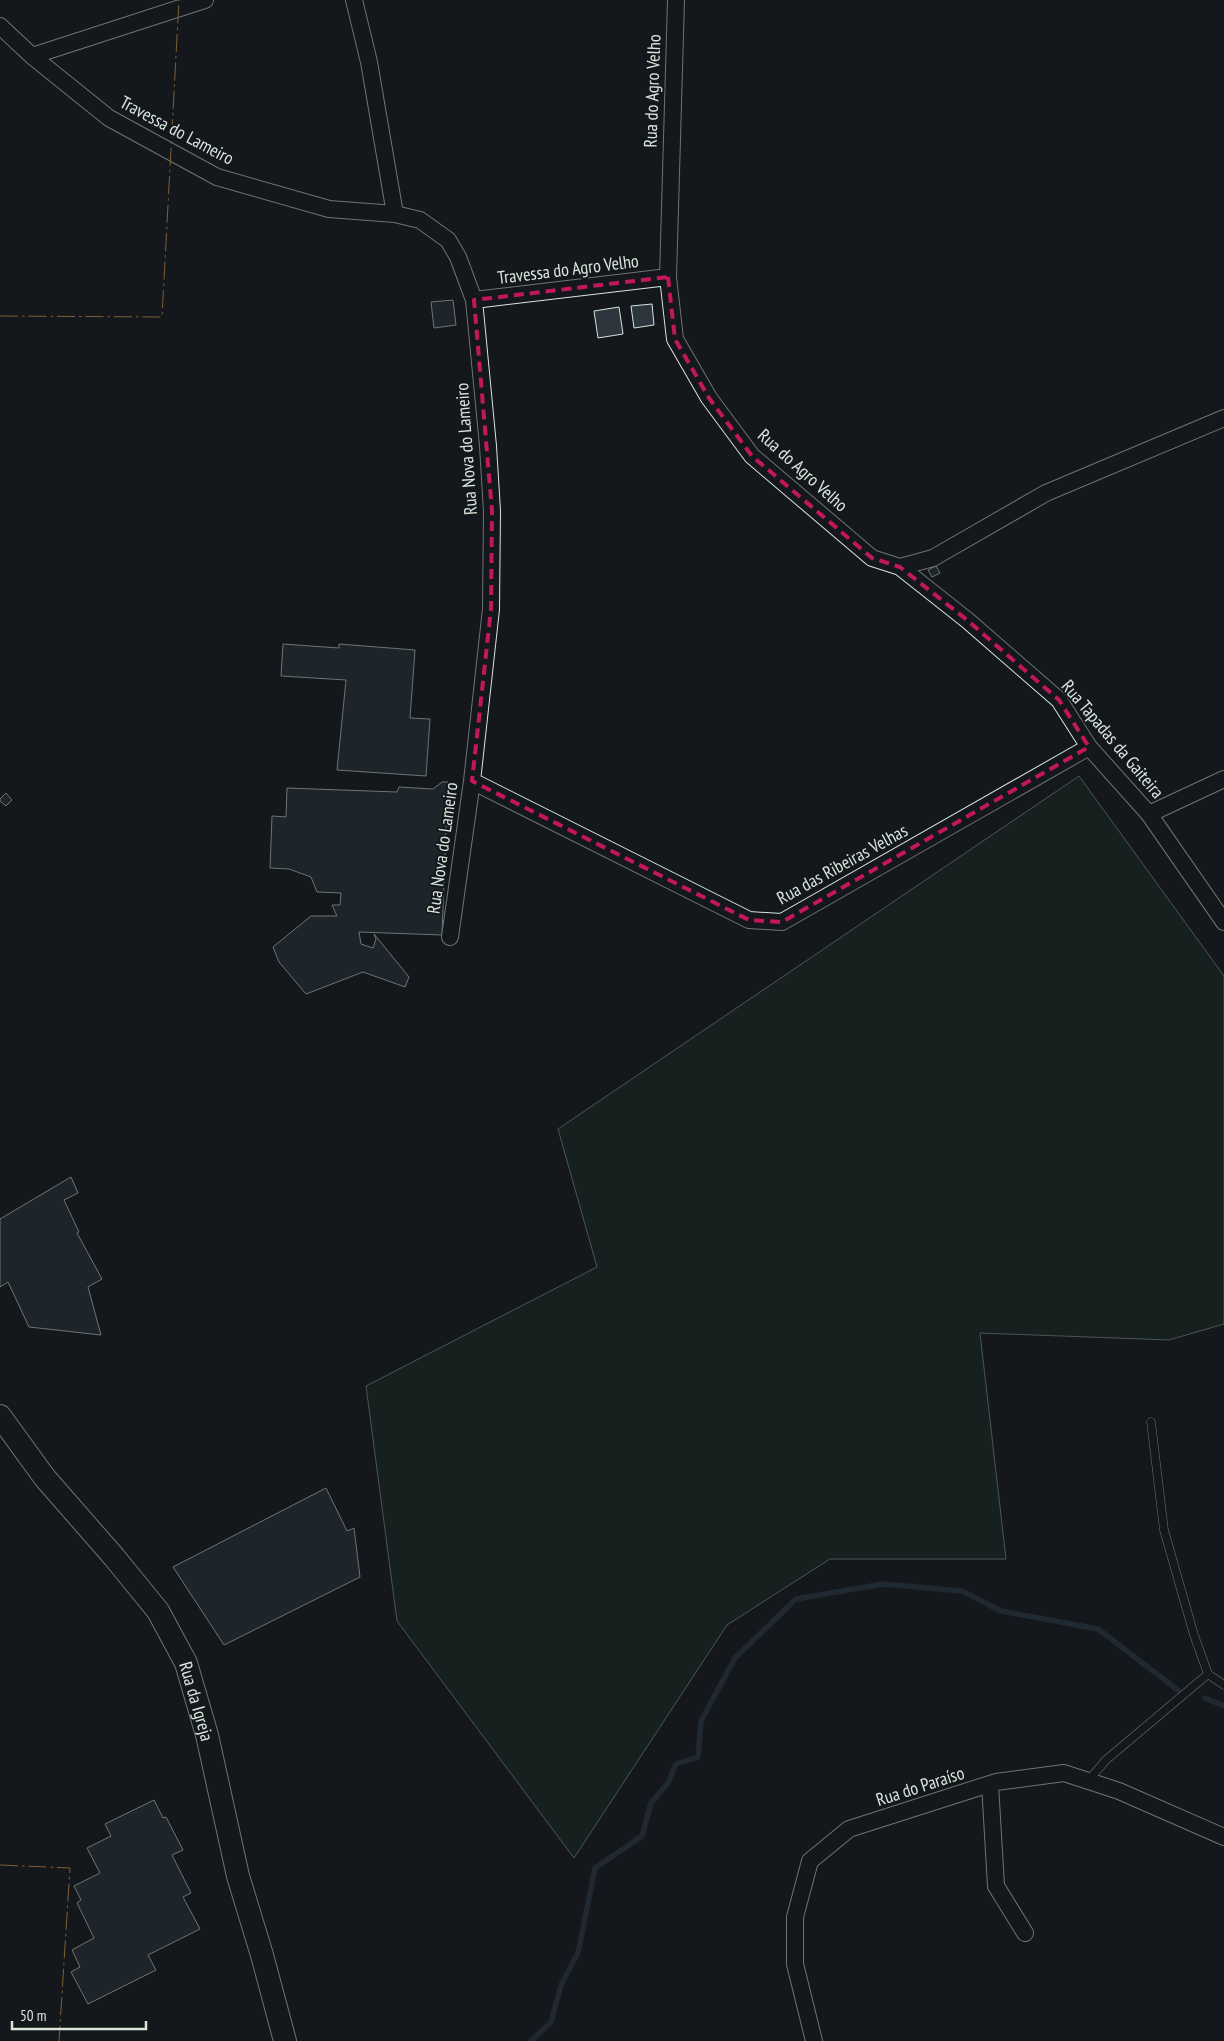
<svg xmlns="http://www.w3.org/2000/svg" width="1224" height="2041" font-family="'PT Sans Narrow',sans-serif">
<rect width="100%" height="100%" fill="#14181c"/>
<!-- green -->
<path fill="#1a2d24" stroke="#939e99" d="M1079,776L1224,976V1324L1169,1340L980,1333L1006,1559H830L727,1625L574,1858L397,1621L366,1386L597,1267L558,1129Z"/>
<g fill="none" stroke-linecap="round" stroke-linejoin="round">
<!-- stream -->
<path stroke="#2f3f4d" stroke-width="5.5" d="M1205,1698L1224,1706
M531,2041L551,2022L561,1985L578,1953L595,1868L642,1836L651,1803L668,1783L676,1764L698,1757L701,1721L735,1658L796,1599L883,1584L962,1591L1001,1611L1098,1629L1178,1690"/>
</g>
<!-- building -->
<path fill="#2c363c" stroke="#d8e6dc" d="M453,300L456,325L434,328L431,302Z
M652,304L654,325L634,328L631,306Z
M619,307L623,334L598,338L594,311Z
M936,566L940,573L932,577L928,570Z
M283,644L339,648V644L415,650L410,718L430,719L426,776L337,770L346,680L281,676Z
M442,782H448L442,935L359,932L361,944L373,948L376,939L374,934L409,977L405,987L363,972L306,994L279,962L273,947L311,916H337L332,905H340L341,893L317,892L311,877L289,869L270,868L272,816L286,817L287,788L397,792L399,787L433,789Z
M6,793L12,800L6,806L0,801V799Z
M71,1177L78,1193L64,1200L79,1232L77,1233L102,1279L88,1287L101,1335L29,1327L8,1282L0,1287V1219Z
M326,1488L347,1531L354,1528L360,1577L224,1645L173,1567Z
M154,1800L163,1818L166,1817L183,1850L172,1855L191,1893L183,1897L200,1929L148,1955L156,1970L88,2004L71,1972L80,1967L72,1950L94,1938L77,1903L81,1900L74,1886L100,1873L87,1848L111,1836L105,1824Z"/>
<g fill="none" stroke-linecap="round" stroke-linejoin="round">
<defs>
<path id="service" d="M1151,1422L1164,1530L1194,1635L1208,1674
M1088,1781L1106,1760L1208,1674L1224,1685"/>
<path id="minor" d="M354,0L369,62L395,214L420,220L448,240L458,257L474,300L488,446L492,511L491,609L472,781L450,937
M676,0L668,277L675,339L709,398L752,456L872,558L900,567L933,558L1046,493L1224,418
M0,26L32,56L109,118L217,177L329,209L395,214
M32,56L205,0
M474,300L668,277
M900,567L967,620L1059,700L1089,747L1149,814L1224,922
M472,781L749,920L782,922L1089,747
M1149,814L1224,779
M990,1784L996,1886L1025,1933
M814,2041L795,1964V1917L810,1861L849,1829L996,1782L1064,1773L1119,1791L1224,1837"/>
<g id="secondary">
<path id="s1" d="M0,1416L45,1478L114,1557L158,1611L186,1663L207,1735L238,1876L262,1955L285,2041"/>
</g>
</defs>
<!-- service casing -->
<use href="#service" stroke="#d8e6dc" stroke-width="9"/>
<!-- minor casing -->
<use href="#minor" stroke="#d8e6dc" stroke-width="18"/>
<!-- secondary casing -->
<use href="#secondary" stroke="#d8e6dc" stroke-width="24"/>
<!-- service -->
<use href="#service" stroke="#14181c" stroke-width="8"/>
<!-- minor -->
<use href="#minor" stroke="#14181c" stroke-width="16"/>
<!-- secondary -->
<use href="#secondary" stroke="#14181c" stroke-width="22"/>
<!-- power -->
<path stroke="#ffb74d" stroke-width="1" stroke-dasharray="18 4 2.5 4" stroke-linecap="butt" d="M0,316L162,317L179,0
M0,1865L70,1868L59,2041"/>
</g>
<!-- marked area -->
<path d="M0 0H1224V2041H0ZM668,277L675,339L709,398L752,456L872,558L900,567L967,620L1059,700L1089,747L782,922L749,920L472,781L491,609L492,511L474,300Z" fill="#14181c" fill-opacity=".55" fill-rule="evenodd"/>
<path fill="none" stroke="#c2185b" stroke-width="4" stroke-dasharray="10 6" stroke-linejoin="round" d="M668,277L675,339L709,398L752,456L872,558L900,567L967,620L1059,700L1089,747L782,922L749,920L472,781L491,609L492,511L474,300Z"/>
<g text-anchor="middle" dominant-baseline="central" stroke-width="4" stroke-linejoin="round" paint-order="stroke">
<!-- street labels -->
<g font-size="18" fill="#d8e6dc" stroke="#14181c">
<text transform="translate(652 91) rotate(-88)">Rua do Agro Velho</text>
<text transform="translate(177 130) rotate(28)">Travessa do Lameiro</text>
<text transform="translate(568 269) rotate(-7)">Travessa do Agro Velho</text>
<text transform="translate(466 449) rotate(-94)">Rua Nova do Lameiro</text>
<text transform="translate(803 470) rotate(42)">Rua do Agro Velho</text>
<text transform="translate(1113 739) rotate(50)">Rua Tapadas da Gaiteira</text>
<text transform="translate(442 848) rotate(-82)">Rua Nova do Lameiro</text>
<text transform="translate(842 864) rotate(-29)">Rua das Ribeiras Velhas</text>
<text stroke="none"><textPath href="#s1" startOffset="350">Rua da Igreja</textPath></text>
<text transform="translate(920 1786) rotate(-18)">Rua do Paraíso</text>
</g>
</g>
<!-- scale -->
<path d="M12 2021v8h134v-8" fill="none" stroke="#d8e6dc" stroke-width="2.5"/>
<text x="20" y="2021" font-size="15" fill="#d8e6dc" stroke="#14181c" stroke-width="4" paint-order="stroke">50 m</text>
</svg>
